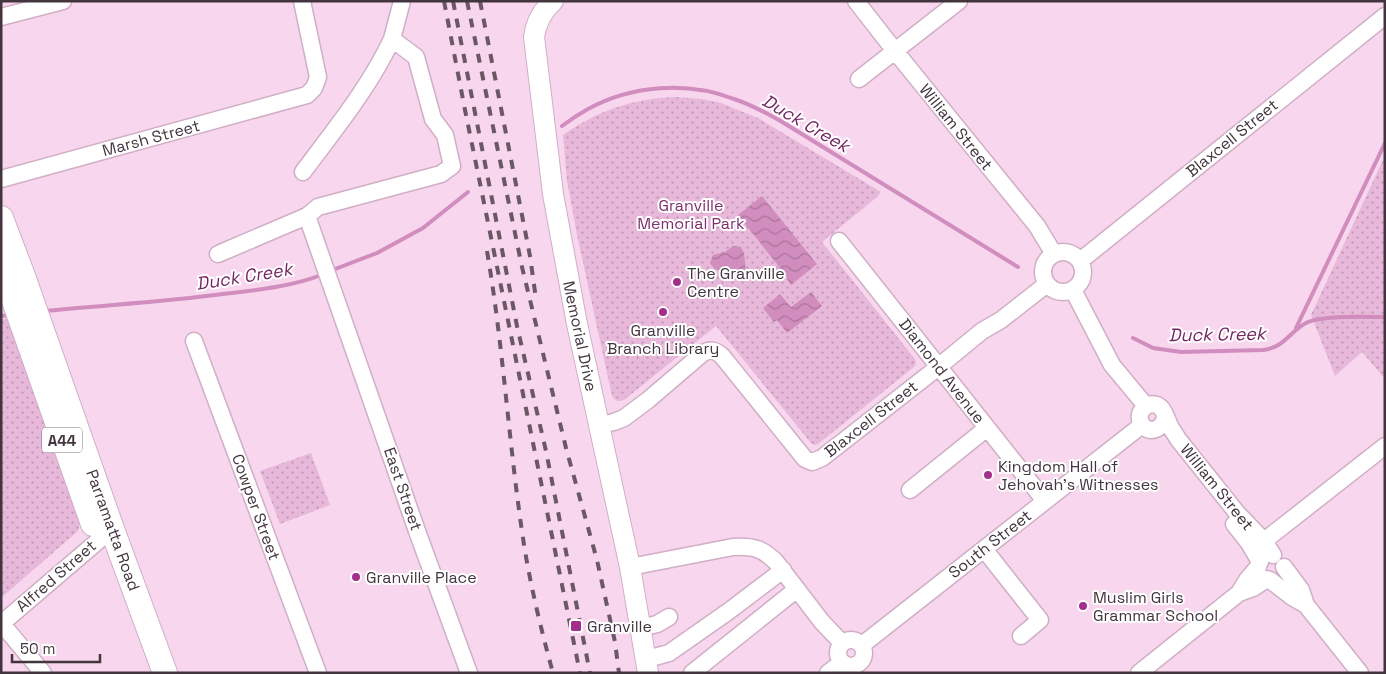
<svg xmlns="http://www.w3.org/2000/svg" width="1386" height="674" font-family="'Space Grotesk',sans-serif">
<defs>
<pattern id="park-dots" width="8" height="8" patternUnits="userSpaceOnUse" patternTransform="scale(1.25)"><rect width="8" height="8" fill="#e7b8da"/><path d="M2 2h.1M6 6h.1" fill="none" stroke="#bd96b2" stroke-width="1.8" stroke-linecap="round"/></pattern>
<pattern id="water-waves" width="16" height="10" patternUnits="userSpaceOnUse" patternTransform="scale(1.25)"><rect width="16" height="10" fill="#d08dbe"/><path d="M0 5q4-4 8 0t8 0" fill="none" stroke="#aa749c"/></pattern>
</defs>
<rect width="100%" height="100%" fill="#f8d6ee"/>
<!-- park -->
<path fill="url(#park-dots)" d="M675,97L702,99L721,103L758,118L881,192L877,197L822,242L915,359L916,363L914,367L818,444L814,445L811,443L716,326L624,400C618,402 615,401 612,396L577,235L567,181L563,135C599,110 632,99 675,97Z
M1385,159V379L1362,352L1335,376L1311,315L1383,160Z
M7,318L80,523L78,531L1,598V320Z
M311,453L330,505L280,524L260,471Z"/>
<!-- water -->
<path fill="url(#water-waves)" d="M762,196L817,264L791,285L787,279L788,278L738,215Z
M733,246L741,247L744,253L746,271L745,276L742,279L736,280L726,272L715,269L713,267L710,263L713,255L725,252Z
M811,292L822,306L787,333L777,320L774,322L763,308L780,294L791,307Z"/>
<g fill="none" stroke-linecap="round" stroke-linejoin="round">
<!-- stream -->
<path stroke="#d08dbe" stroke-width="4" d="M562,126C570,120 579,114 588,109C632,85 687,81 734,99C750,104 764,112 779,120L1018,267
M330,271L377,253L423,228L468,192
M44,311C104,305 163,302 223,294C257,290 291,287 324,274
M1,316L10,315
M1296,328L1385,143
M1133,338L1153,348L1181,352L1263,350C1286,347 1289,331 1308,322C1324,315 1366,317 1385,317"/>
<defs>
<path id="minor" d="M856,1L895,51L1037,226L1054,254
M1,17L63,1
M392,39L402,1
M859,79L959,1
M1,179L307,95L314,88L318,77L302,1
M307,216L417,531L469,673
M839,241L1045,501
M1043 272a20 20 0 1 1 40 0a20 20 0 1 1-40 0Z
M218,254L307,216L318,207L441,174L452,166L445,135L433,119L416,57L392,39C369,88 335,129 303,172
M1080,261L1385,16
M1073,290L1112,365L1146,406
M194,341L318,673
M1165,416C1164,429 1148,436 1141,423C1135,410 1151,398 1161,408C1165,412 1167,420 1170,426C1172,430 1175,434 1178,439L1237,513L1264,541L1273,555
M599,425L614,422L624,418L648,400L703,353C711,349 715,350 722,356L805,459L812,462L822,458L932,372L982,331L1001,320L1047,284
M910,490L987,428
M1234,524L1249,543L1260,562
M1264,541L1385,446
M984,549L1040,620L1021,636
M630,567L733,547C753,546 762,548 776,562L822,622L842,643
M1284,567L1301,590L1306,605L1360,673
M1270,580L1292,597L1306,605
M1239,593L1247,580L1258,567
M1,624L112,529
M2,624L43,673
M641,628L657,624L669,617
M838 653a13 13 0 1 1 26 0a13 13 0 1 1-26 0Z
M862,645L1142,425
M647,659L669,653L729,611L783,570
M692,673L797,589
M828,673L842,662
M1139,673L1239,593L1253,588L1267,579"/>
<path id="major" d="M553,1C542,11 536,22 534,37L553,194L577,324L630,567L648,673"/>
<path id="highway" d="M1,218L23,276L112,529L165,673
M1,264L93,524"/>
</defs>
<!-- minor casing -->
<use href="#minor" stroke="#d0afc6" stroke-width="19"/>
<!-- major casing -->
<use href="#major" stroke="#d0afc6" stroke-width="22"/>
<!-- highway casing -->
<use href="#highway" stroke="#d0afc6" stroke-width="26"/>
<!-- minor -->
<use href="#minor" stroke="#fff" stroke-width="16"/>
<!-- major -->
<use href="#major" stroke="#fff" stroke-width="20"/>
<!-- highway -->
<use href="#highway" stroke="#fff" stroke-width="24"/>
<!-- rail -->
<path stroke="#6a5864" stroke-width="4" stroke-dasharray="9 9" stroke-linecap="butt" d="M444,1L465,110L580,673
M453,1L517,326L546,451L590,673
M467,1L522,267L566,448L597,560L615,642L619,673
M480,1L530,256L536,299
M487,251C504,350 509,451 525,551C532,592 542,633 553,673"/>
</g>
<!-- markers -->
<g fill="#a12f8b" stroke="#fff" stroke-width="2">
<circle cx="677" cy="282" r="5"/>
<circle cx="663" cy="312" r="5"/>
<circle cx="988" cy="475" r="5"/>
<circle cx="356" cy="577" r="5"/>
<circle cx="1083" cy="606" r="5"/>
<rect x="570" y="620" width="12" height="12" rx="2.5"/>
</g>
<g text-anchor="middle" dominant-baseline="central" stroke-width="4" stroke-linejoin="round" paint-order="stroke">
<!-- shield labels -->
<rect fill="#fff" stroke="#7b7278" stroke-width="1" x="42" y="427.5" width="40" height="25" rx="4"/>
<g font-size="15" font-weight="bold" fill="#42353e">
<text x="62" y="440">A44</text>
</g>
<!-- street labels -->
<g font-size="16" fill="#42353e" stroke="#fff">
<text transform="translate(956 127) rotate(51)">William Street</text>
<text transform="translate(151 138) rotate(-15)">Marsh Street</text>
<text transform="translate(1232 138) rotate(-39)">Blaxcell Street</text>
<text transform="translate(580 336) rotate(78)">Memorial Drive</text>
<text transform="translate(942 371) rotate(52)">Diamond Avenue</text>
<text transform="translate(871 419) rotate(-38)">Blaxcell Street</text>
<text transform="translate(1217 487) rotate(51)">William Street</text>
<text transform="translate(403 489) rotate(71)">East Street</text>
<text transform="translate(256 507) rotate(70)">Cowper Street</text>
<text transform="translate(113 530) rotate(70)">Parramatta Road</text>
<text transform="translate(990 544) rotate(-38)">South Street</text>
<text transform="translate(56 576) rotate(-41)">Alfred Street</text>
</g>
<!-- park labels -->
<g font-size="16" fill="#7d2e6c" stroke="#fff">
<text x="691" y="205">Granville<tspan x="691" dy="18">Memorial Park</tspan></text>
</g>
<!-- poi labels -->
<g font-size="16" fill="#42353e" stroke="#fff" text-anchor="start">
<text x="687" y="273">The Granville<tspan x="687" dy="18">Centre</tspan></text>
<text x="663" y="330" text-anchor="middle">Granville<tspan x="663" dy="18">Branch Library</tspan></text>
<text x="998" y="466">Kingdom Hall of<tspan x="998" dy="18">Jehovah's Witnesses</tspan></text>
<text x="366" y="577">Granville Place</text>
<text x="1093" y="597">Muslim Girls<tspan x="1093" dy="18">Grammar School</tspan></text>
<text x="587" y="626">Granville</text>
</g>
<!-- water labels -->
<g font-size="18" font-style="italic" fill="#742664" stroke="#fff">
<text transform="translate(806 123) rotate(30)">Duck Creek</text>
<text transform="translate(244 276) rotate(-9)">Duck Creek</text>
<text transform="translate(1217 334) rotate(-1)">Duck Creek</text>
</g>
</g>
<!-- border -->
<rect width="1386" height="674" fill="none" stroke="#42353e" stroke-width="5"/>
<!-- scale -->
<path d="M12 654v8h88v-8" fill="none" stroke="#42353e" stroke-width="2.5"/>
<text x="20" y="654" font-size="15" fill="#42353e" stroke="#ffffff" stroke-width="4" paint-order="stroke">50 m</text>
</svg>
